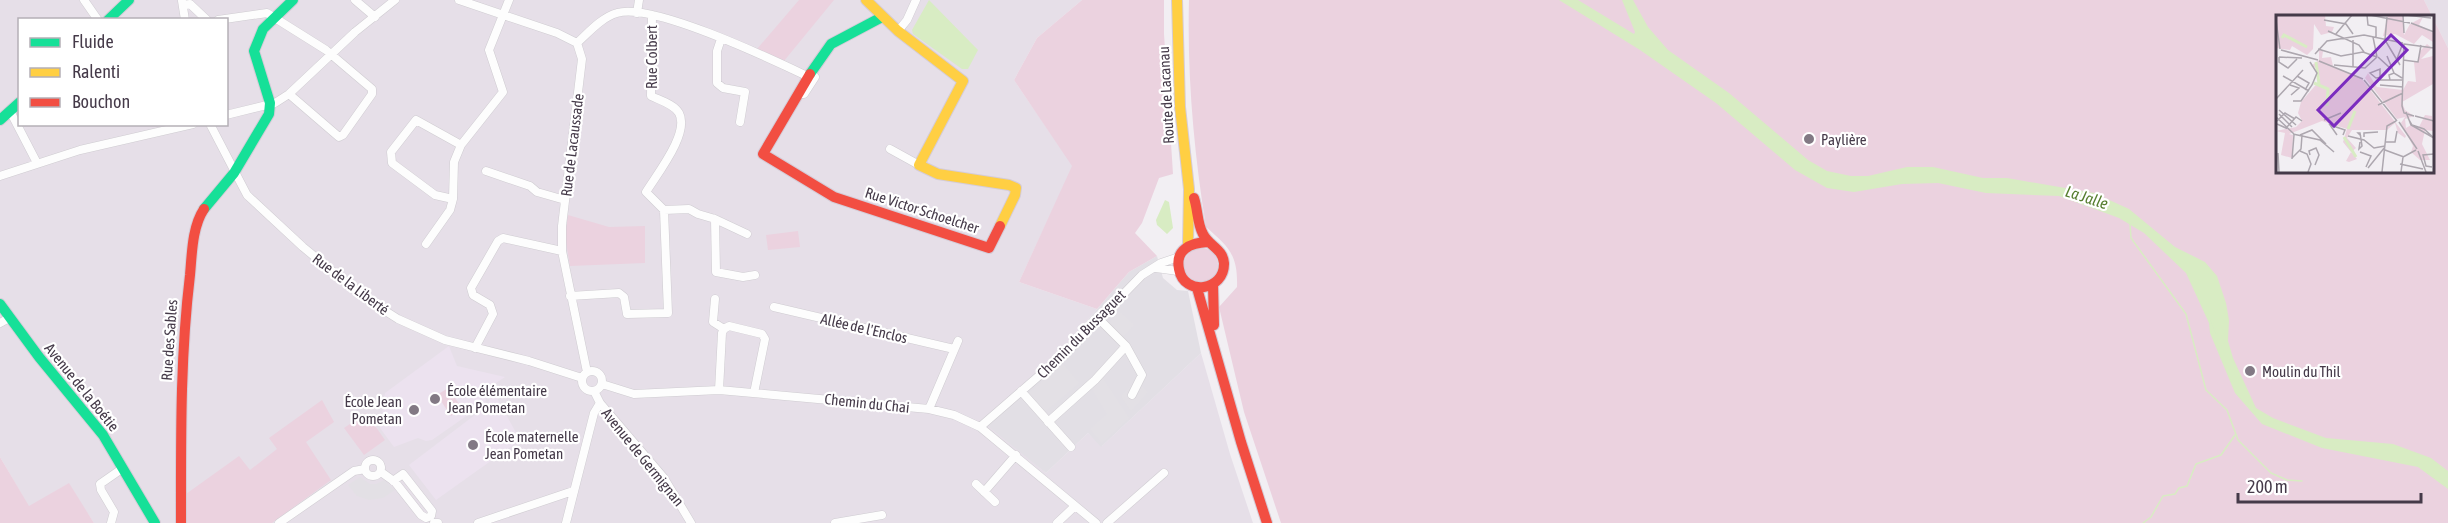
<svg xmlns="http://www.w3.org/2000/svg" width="2448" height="523" font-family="'Asap Condensed',sans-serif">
<rect width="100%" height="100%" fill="#f2eff3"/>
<!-- residential -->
<path fill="#e6dfe8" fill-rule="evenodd" d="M0,0H1082L1037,38L1014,80L1073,166L1019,282L1097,309L1066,345L1015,446L1046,473L1088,433L1102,446L1201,353L1230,454L1253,523H94L68,484L29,507L0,457ZM20,20H226V124H20Z
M2424,0H2448V48Z"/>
<!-- industrial -->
<path fill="#e2dfe5" d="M1157,256L1163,278L1177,290L1188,291L1201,353L1101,447L1088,433L1046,473L983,422L1066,345L1129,272Z"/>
<!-- education -->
<path fill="#ece2ef" d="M449,346L457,366L505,377L484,391L487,395L485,403L432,440L426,441L418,438L394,447L380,428L385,393Z
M490,396L497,398L520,440L436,500L409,465L488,405Z"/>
<!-- green -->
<path fill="#ebd2df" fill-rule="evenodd" d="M799,0H834L784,61L757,49Z
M1082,0H1164V34L1173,174L1159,178L1142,223L1135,233L1157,256L1129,272L1097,309L1019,282L1072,166L1014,80L1037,38Z
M1189,0H2424L2448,48V523H1281L1244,412L1219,307L1237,287C1238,255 1229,247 1206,227C1194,152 1187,76 1189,0ZM2277,16H2432V171H2277Z
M568,215L609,227L645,226V263L570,266L565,236Z
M798,231L800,247L768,250L766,235Z
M1184 265a17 17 0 1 1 34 0a17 17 0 1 1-34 0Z
M448,388L462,408L451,416L437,395Z
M322,400L334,422L306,442L331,480L272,523H186V494L239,456L250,470L277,449L269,438Z
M366,413L385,440L364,455L344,428Z
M0,457L29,506L69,483L94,523H0Z"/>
<!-- parking -->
<path fill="#e3e0e5" d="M1119,311L1134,325L1123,337L1109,324Z
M1063,364L1079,383L1045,412L1029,393Z
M1102,377L1129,418L1102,443L1090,429L1107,414L1092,389Z
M1136,380L1148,392L1131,411L1121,396Z
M360,477L370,484H376L384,480L395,490L383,498L369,500L357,496L348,485Z"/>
<!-- water -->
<path fill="#d8ecc3" d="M929,0L978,50L968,69H962L913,34L912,30Z
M1559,0H1578L1634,34L1635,32L1622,0H1633L1648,27L1668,50L1729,93L1808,160L1827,171L1851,176H1868L1907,167H1933L1983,178H2007L2094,193L2129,209L2175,247L2205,262L2217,276L2226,303L2229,320L2228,341L2233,358L2256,408L2273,418L2326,438L2393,444L2431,458L2448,471V489L2418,467L2322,448L2262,424L2235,393L2210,333L2209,323L2186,273L2144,233L2119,218L2059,196L1986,193L1938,183L1902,184L1854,192L1827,188L1795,170L1716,103L1640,50Z
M1165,200L1169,202L1173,228L1167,234L1157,225L1156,220Z"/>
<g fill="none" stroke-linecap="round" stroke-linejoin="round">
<!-- stream -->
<path stroke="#d8ecc3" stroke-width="1.5" d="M2130,224L2131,238L2186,314L2206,390L2227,410L2238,440L2271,473L2287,480L2302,481
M2211,320L2217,335
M2143,523L2151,517L2163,496L2175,494L2179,488L2187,486L2196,464L2221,455L2235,435"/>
<defs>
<path id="street" d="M84,0L98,20
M355,0L375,17
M459,0L557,33L577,43L582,59L562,226V251L587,372
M182,1L185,20
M183,5L190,4L207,20
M637,13L639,0
M652,15L651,96C659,100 674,104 679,113C690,133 657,174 646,192L664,210
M218,20L267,13L326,50L372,89V94L343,135L339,137L289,94
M898,31L907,20L916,0
M721,39L717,51V83L723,88L745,92L740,122
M577,43C588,33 602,17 617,13C652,2 771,59 807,76
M800,94H804L815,77L811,73
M10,111L37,163
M226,115L275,103L289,94L355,32L395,0
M210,124L247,195L303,247L365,298L398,319L445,340L529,361L582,378
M890,149L919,165
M486,171L530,186L537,192L565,200
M0,176L80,150L193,124
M453,199L435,195L392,163L391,152L416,120L461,145
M664,210L689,209L698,214L715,219L716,272L743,277L755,275
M715,219L747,234
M426,244L450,210L453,199L454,162L461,145L503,92L489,50L509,0
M1156,268L1178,271
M570,296L619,293L624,297L627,314L668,313L664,210
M715,299L713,322L724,329
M774,307L954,349
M1098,318L1126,346L1142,375L1132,395
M0,323L9,318
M475,348L493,314L490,305L473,295L471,288L498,241L503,238L562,251
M582 381a10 10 0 1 1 20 0a10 10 0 1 1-20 0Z
M602,384L634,394L719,390L929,409L954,415L980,427L1096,523
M719,390L722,333L724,329L729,326L762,334L765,339L754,393
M594,391L600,403L664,478L691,523
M1021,391L1071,447
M929,409L958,341
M1048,422L1095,380L1126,346
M980,427L1070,349L1142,275L1161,263L1179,257
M365 468a8 8 0 1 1 16 0a8 8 0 1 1-16 0Z
M381,472L395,482L421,515L426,518L431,516L432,511L403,474L393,481
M976,484L995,502
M984,492L1016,455
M111,523L114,512L101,490L100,484L123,468
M279,523L354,471L365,469
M434,523H438
M478,523L573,491
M566,523L594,413L600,403
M835,523L882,515
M1057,523L1075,506
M1107,523L1164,473"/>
<path id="fast" d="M108,20L129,0
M810,74L831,44L882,17
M0,120L20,102
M204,209L234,173L269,114L270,103L254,51L263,29L293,0
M0,304L39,357L103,435L155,523"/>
<path id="slow" d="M866,0L898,31L963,81L919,165L938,174L1009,185L1016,188L1015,195L1000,226
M1177,0L1180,107L1189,189L1188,245"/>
<path id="jam" d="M810,74L763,154L834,197L989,248L1000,226
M1194,198C1198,210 1197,223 1203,234C1209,246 1223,249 1224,263C1225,291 1184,297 1179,269C1175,249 1191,243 1207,242
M1213,284L1214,325
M1197,288L1241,442L1267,523
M181,523C181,440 180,358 190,275C192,254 192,227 204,209"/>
</defs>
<!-- street casing -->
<use href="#street" stroke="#cfccd1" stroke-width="9"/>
<!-- fast casing -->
<use href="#fast" stroke="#d5ccd7" stroke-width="12"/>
<!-- slow casing -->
<use href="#slow" stroke="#d5ccd7" stroke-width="12"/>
<!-- jam casing -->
<use href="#jam" stroke="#d5ccd7" stroke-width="12"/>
<!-- street -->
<use href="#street" stroke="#fdfdfd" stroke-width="8"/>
<!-- fast -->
<use href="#fast" stroke="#16e098" stroke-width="10"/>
<!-- slow -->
<use href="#slow" stroke="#ffcf43" stroke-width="10"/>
<!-- jam -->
<use href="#jam" stroke="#f24e42" stroke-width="10"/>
</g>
<!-- markers -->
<g fill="#827984" stroke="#fff" stroke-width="2">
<circle cx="1809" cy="139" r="6"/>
<circle cx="2250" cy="371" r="6"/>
<circle cx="435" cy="399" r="6"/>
<circle cx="414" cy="410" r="6"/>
<circle cx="473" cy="445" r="6"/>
</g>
<g text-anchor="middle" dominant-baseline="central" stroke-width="4.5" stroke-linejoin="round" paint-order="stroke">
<!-- street labels -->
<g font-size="15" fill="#453a49" stroke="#fff">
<text transform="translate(651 57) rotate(-90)">Rue Colbert</text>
<text transform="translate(1166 95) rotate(-93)">Route de Lacanau</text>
<text transform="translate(572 145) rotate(-83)">Rue de Lacaussade</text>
<text transform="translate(922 210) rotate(18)">Rue Victor Schoelcher</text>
<text transform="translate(351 284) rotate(37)">Rue de la Liberté</text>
<text transform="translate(864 328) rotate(13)">Allée de l'Enclos</text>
<text transform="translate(1081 334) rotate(-45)">Chemin du Bussaguet</text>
<text transform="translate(169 340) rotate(-86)">Rue des Sables</text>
<text transform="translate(82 387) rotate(51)">Avenue de la Boétie</text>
<text transform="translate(867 403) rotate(6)">Chemin du Chai</text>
<text transform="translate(643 457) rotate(51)">Avenue de Germignan</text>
</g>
<!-- poi labels -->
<g font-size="15" fill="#453a49" stroke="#fff" text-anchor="start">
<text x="1821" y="139">Paylière</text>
<text x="2262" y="371">Moulin du Thil</text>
<text x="447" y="390">École élémentaire<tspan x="447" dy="17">Jean Pometan</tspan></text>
<text x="402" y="401" text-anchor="end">École Jean<tspan x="402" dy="17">Pometan</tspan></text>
<text x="485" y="436">École maternelle<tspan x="485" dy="17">Jean Pometan</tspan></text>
</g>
<!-- water labels -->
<g font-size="16" font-style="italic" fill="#567e2f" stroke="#fff">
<text transform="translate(2087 197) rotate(18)">La Jalle</text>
</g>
</g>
<!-- overview -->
<g transform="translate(2276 15)">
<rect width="158" height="158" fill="#f2eff3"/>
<path d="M0,0H49L50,11L58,12L56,17L45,20L38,9L37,34L31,40L16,31L14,35L0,33ZM112,0H127L128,20L134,9L147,2L143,10L157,18V27L146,20L138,29L119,19L107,21ZM151,29L156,33L145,44L157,41V69L126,87L129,95L138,101L129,104L130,113L135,110L143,112L149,100L156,101L157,116L149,115L146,129L154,145H144L135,137L137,131L125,108L129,102L121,104L89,63L92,58L101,72L127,75L132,66L140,67L138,47H142L144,36ZM43,35L47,36L46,43L55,42L57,51L85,63L130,121L129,123L122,118L119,108L111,115H76L71,123L80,133L75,137L81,144L73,147L70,146L75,137L67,127L71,114L46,106L13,119L17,120L16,143L5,140L9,118L0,116L20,112L26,106L22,98L25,87L44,65L42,54L35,51L43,45Z" fill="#ebd2df"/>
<path fill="none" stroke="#d8ecc3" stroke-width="3" d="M6,23L8,20L31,32M40,47L43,69M38,68L52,74L51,91M72,114L79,96M68,122L80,142"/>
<path fill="none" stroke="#ada7af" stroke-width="1.5" d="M91,0L92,10L100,12V22M94,0L134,8M127,0L128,18M130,0L155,3M0,5L4,34M48,5L70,9L77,19M135,8L158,17M52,16L83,30L88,37M59,20L76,0M88,20L127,28M97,22L101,42M109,24L111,2M109,25L124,50M128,29L126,91L128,98L138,101M128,29L158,33M42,34L65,41L87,37L101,42M5,35L42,45M39,39L51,26L88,20M111,41L118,58M3,42L26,43M3,42V47L12,53L21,44M102,42L113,52L119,49M127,45L142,47L145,30M43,46L87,64M119,49L127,28M58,50L89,53L101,42M77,52V25M7,61L33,76M21,61L33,68L29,75M104,62V54L94,58L100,63L106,62M88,65L121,106M104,65H126M114,65L113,60L118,58L126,63M14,70L23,73L15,80M104,70L127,72M0,84L27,55M17,86H25L36,70L41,58L34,47M102,90L127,78M3,95L20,110M130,97L135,110L158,123M3,99L16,112M139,101L158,106M0,102L18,119M132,103L136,110L148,114L158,123M48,105L65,98M1,106L9,98L19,104M123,107L141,134M1,109L10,113L20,102L26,106M17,119L44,125L58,137M24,120L36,115L50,129M61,120L54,110L69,115L67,120M72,121L88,125L98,133L109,131M88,122V118L102,117M84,127L83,134L86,131L84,118H82L85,121M110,127H119L121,116M109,135L128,142M24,136L31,139L35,149L32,157M142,136L150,157M84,137L95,141L90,152M2,138L3,157M34,140L33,136L40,133L43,140L39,150M16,143L25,134L26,120M16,144L18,120M124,149L147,154M156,152L150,151L147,140L158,139M92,153L109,132M106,157L111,111L120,106M125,157L127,142L140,135"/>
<path fill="#7b2cbf" fill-opacity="0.15" stroke="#7b2cbf" stroke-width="3" d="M115,20L131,35L58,111L42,95Z"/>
<rect width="158" height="158" fill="none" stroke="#453a49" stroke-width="3"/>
</g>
<!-- legend -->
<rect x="18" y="18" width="210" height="108" fill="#ffffff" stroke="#b5b0b6" stroke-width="1.5"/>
<rect x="30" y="38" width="30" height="9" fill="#16e098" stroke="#b5b0b6" stroke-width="1.5"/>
<text x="72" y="48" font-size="18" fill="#453a49">Fluide</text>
<rect x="30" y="68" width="30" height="9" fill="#ffcf43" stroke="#b5b0b6" stroke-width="1.5"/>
<text x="72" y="78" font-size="18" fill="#453a49">Ralenti</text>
<rect x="30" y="98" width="30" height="9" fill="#f24e42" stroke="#b5b0b6" stroke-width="1.5"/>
<text x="72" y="108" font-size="18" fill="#453a49">Bouchon</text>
<!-- scale -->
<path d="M2238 493v9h183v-9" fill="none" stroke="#453a49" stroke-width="3"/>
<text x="2247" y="493" font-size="18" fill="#453a49" stroke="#ffffff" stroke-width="4.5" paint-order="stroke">200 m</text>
</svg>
